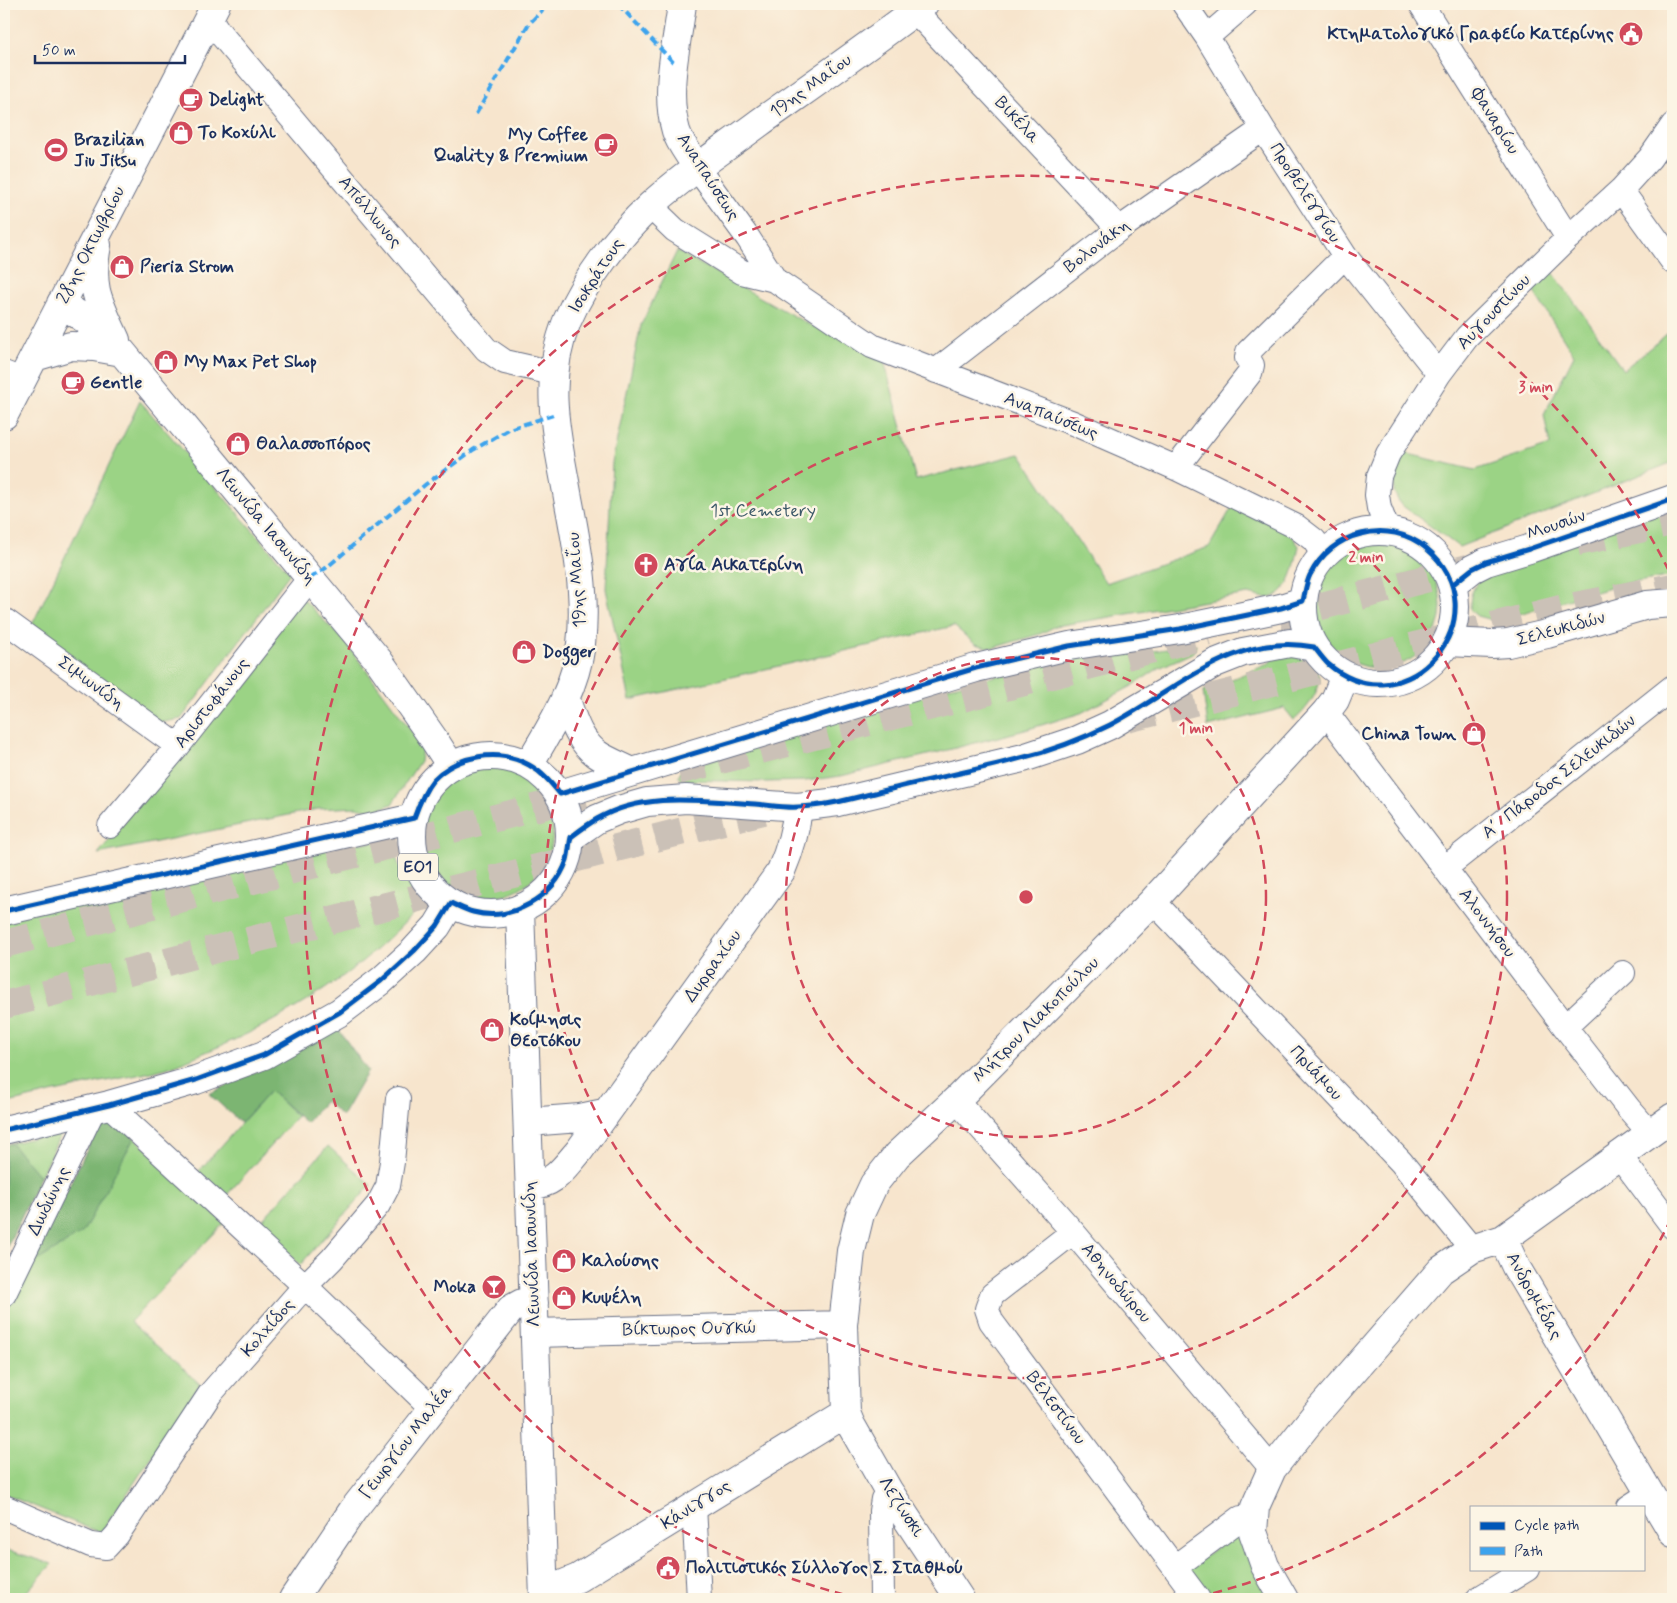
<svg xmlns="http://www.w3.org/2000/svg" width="1677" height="1603" font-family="Mynerve,sans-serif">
<rect width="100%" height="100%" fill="#fcf5e5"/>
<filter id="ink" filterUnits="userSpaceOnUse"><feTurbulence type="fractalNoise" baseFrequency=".02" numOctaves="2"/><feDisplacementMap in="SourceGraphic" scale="10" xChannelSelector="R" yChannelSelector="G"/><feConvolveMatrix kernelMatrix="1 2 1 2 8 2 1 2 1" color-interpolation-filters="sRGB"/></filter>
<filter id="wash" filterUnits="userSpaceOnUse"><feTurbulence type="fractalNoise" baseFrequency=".0096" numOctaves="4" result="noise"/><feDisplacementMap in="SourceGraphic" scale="20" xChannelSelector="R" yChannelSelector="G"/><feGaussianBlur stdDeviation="1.12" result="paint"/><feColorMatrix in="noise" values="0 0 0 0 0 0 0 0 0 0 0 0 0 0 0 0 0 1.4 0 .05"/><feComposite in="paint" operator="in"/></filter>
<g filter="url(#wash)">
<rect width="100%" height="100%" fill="#f7e5cd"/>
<!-- green -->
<path fill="#9bd385" stroke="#5b8172" d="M677,251L808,324L883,357L916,480L1020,454L1106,583L1209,547L1235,502L1290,533L1299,546C1295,563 1291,595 1268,598C1262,598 1254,595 1248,594L1056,626L1040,634L992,648L975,644L954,626L630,700L606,589L612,463L641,325Z
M1552,271L1623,370L1673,329V462L1459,547L1400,504L1394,492L1395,470L1404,453L1475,470L1550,445L1544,415L1574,355L1532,289Z
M140,401L290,573L181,719L159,723L30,629Z
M1673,504V576L1620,585L1495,621L1477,616L1470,610C1470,594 1472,588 1483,577Z
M1317 606a62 62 0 1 1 124 0a62 62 0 1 1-124 0Z
M302,598L346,643L413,733L422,748L420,761L392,804L374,811L356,807L318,809L98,854Z
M1193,645H1196L1195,650L1192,653L1159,668L1132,686L1081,713L1025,730L944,751L841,776L805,781L766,782L681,780L678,776L681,771L836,713L1078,657L1119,652L1140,653Z
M1280,651L1311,656C1313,662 1317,669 1319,675C1322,689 1305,712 1294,720L1284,708L1208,727L1203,691L1268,664Z
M421 831a66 66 0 1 1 132 0a66 66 0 1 1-132 0Z
M389,839L402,873L423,903C364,970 288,1019 206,1052C193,1057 180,1064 167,1068C145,1074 123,1078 100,1082C68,1089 36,1096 4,1104V919L355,843H369Z
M270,1091L297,1116L225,1197L198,1172Z
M115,1119L224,1223L130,1322L200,1384L101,1533L4,1494V1314L95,1134Z
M62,1131L4,1253V1145Z
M328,1146L371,1185L300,1265L257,1226Z
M1241,1529L1269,1599H1207L1186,1570Z
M4,1549L52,1564L20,1599H4Z"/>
<!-- forest -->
<path fill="#7cb572" stroke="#4c7268" d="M336,1026L368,1071L342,1116L325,1101L306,1123L270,1091L241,1123L209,1094L269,1065Z
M115,1119L134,1138L83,1232L28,1267L95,1134Z
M11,1143L40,1177L4,1253V1146Z"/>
</g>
<g filter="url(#ink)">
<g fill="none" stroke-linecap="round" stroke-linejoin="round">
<!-- highway-tunnel -->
<path stroke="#cbc1b7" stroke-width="28" stroke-dasharray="28 14" stroke-linecap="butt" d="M1577,542L1673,522
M1279,617L1479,565
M1127,719L1560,609L1673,587
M678,771L1208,635
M4,944L585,795
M4,1005L216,949L775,808"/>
<defs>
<path id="street" d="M1184,4L1207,37L1263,129L1345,256L1439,374
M1421,4L1568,238
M915,11L1119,229
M209,18L219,32L486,349L505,362L553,373
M1207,37L1245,4
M697,168L748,238L775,280
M1621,190L1673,262
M650,206L675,230L742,272L775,280L872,346L1073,423L1176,468L1297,527L1314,540L1324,555
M936,371L1119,229L1263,129
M4,373L22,380
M1176,468L1250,373L1252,365L1247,358L1248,352L1345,256
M1388,531L1379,508L1377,495L1379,476L1388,454L1439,374L1467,337L1568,238L1621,190L1650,158L1673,125
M4,620L178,746
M1326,712L1565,1027L1629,1109L1650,1133
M110,826L178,746L310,578
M1445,868L1673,687
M1153,901L1401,1162L1472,1249
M1565,1027L1623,973
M956,1100L1073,1232L1272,1469
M109,1105L305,1286L432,1408
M1619,1155L1673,1227
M1073,1232L992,1295L987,1309L991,1321L1198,1599
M4,1294L94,1108
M694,1506L699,1599
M4,1507L91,1545L106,1547L117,1535L210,1394L305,1286L332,1259L378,1205L388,1186L392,1162L398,1099
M1629,1507L1649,1494
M1175,1567L1241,1518L1254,1519
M882,1599L881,1511L883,1499L888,1490
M1478,1599L1527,1569"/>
<path id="secondary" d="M682,4C677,44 664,91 676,131C680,144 691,156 697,168
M97,245C89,288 98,301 116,340
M61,303L86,320L122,352L379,661L433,738L451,766
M34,357L71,346L94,347L122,352
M4,415L216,4
M1447,642L1492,644L1508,643L1547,634L1647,605L1673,603
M529,764C552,725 575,690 581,644C587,596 577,545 568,498C557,436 542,383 567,321C584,281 618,236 650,206C682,176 723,150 759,123C814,84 870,45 924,4
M520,909L544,1599
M4,911L414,818
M528,1122L580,1118L604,1113
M4,1130L109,1105L196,1080L264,1055L340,1012L381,981L414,951L437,926L451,903
M530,1186C556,1183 563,1169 579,1151L781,871C790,850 796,830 798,807
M1503,1239L1516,1267L1673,1533
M535,1333L843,1325
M544,1592L578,1578L846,1413
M293,1599L353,1510L511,1309L522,1303H534
M960,1599L888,1490L851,1425L846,1413L843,1325L851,1251L860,1214L874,1184L897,1155L956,1100L1153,901L1326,712L1335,700L1345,676
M1284,1599L1265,1566L1253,1532L1255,1507L1272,1469L1315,1415L1441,1270L1472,1249L1503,1239L1673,1117"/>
<path id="primary" d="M1303 607a76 76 0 1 1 152 0a76 76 0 1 1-152 0Z
M1452,585L1472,569L1486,562L1529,549L1673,499
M566,700C573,720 579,741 597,754C607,761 621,766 632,772
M412 835a79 79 0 1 1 158 0a79 79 0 1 1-158 0Z
M560,794L976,668L1069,646L1180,629L1243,616L1281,608L1303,601
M571,837L597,819L619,810L647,802L686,799L798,807L838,802L1023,758L1077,740L1110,725L1215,663L1243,652L1290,643L1314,647"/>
</defs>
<!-- street casing -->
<use href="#street" stroke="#686f85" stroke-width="26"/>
<!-- secondary casing -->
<use href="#secondary" stroke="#686f85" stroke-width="30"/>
<!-- primary casing -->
<use href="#primary" stroke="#686f85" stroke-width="30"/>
<!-- street -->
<use href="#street" stroke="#fff" stroke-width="24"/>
<!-- secondary -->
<use href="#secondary" stroke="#fff" stroke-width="28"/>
<!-- primary -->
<use href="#primary" stroke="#fff" stroke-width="28"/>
<!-- quiet -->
<path stroke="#3da3ed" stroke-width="4" stroke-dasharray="8 4" stroke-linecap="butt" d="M618,4L674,63
M476,114L528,25L548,4
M310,578L326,568L426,484L473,450L509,429L553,415"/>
<defs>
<path id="cycleway" d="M1452,585L1472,569L1486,562L1529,549L1673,499
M4,911L414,818C419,804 424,791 433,780C457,755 499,748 529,765C542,772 551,783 560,794L976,668L1069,646L1180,629L1243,616L1281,608L1303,601C1305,593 1306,583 1310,575C1321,554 1339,539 1361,534C1384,528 1408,533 1426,548C1505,614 1407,731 1328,664C1323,659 1318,652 1314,647C1234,631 1174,692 1110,725C1082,739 1051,751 1021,758C978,770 934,778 891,789C860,796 830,806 798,807C784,808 769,805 755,804C702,801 645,791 597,819C588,824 579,831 571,837C569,845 569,853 567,860C554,898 511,922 473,912C465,910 458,906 451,903L437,926L414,951L381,981L340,1012L264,1055L196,1080L109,1105L4,1130"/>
</defs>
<!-- cycleway casing -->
<use href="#cycleway" stroke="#fcf5e5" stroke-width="8"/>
<!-- cycleway -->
<use href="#cycleway" stroke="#0057b8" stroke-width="5"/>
</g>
</g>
<!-- distance rings -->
<g fill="none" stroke="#d1495b" stroke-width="2.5" stroke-dasharray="9 6">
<circle cx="1026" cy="897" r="240"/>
<circle cx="1026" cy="897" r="481"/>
<path d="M1671 1219A721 721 0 0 1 1194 1598M858 1598A721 721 0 1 1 1671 575"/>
</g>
<!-- icons -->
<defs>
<symbol id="civic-disc" viewBox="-11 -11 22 22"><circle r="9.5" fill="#d1495b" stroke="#fcf5e5"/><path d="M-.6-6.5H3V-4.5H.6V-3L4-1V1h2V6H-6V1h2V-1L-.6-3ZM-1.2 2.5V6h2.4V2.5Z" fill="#fff"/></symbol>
<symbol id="cafe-disc" viewBox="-11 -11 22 22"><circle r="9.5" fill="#d1495b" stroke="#fcf5e5"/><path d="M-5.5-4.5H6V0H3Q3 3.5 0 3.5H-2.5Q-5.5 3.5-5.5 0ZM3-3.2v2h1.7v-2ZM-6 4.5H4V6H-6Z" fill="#fff"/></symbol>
<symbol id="shop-disc" viewBox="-11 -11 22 22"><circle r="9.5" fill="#d1495b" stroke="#fcf5e5"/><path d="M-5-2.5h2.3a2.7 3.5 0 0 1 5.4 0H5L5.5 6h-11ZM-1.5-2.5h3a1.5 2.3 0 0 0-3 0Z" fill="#fff"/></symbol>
<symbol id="stadium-disc" viewBox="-11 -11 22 22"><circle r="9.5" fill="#d1495b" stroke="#fcf5e5"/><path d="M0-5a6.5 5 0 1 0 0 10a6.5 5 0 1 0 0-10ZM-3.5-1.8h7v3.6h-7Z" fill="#fff"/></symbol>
<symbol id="church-disc" viewBox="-11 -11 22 22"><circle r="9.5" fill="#d1495b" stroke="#fcf5e5"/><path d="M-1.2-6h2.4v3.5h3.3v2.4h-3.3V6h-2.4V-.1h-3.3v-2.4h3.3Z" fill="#fff"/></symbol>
<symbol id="bar-disc" viewBox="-11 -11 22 22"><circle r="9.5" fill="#d1495b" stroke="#fcf5e5"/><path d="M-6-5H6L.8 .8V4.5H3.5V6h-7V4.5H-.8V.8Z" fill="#fff"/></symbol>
</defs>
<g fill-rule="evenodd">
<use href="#civic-disc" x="1617" y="20" width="28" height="28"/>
<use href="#cafe-disc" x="177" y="86" width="28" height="28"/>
<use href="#shop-disc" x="167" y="119" width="28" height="28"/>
<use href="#cafe-disc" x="592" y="131" width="28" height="28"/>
<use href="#stadium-disc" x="42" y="136" width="28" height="28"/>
<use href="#shop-disc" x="108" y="253" width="28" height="28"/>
<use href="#shop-disc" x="152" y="348" width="28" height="28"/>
<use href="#cafe-disc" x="59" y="369" width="28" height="28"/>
<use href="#shop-disc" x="224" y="430" width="28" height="28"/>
<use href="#church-disc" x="632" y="551" width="28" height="28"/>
<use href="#shop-disc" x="510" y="638" width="28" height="28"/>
<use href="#shop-disc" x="1460" y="720" width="28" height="28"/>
<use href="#shop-disc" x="478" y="1016" width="28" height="28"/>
<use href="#shop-disc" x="550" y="1247" width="28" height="28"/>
<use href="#bar-disc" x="480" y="1273" width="28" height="28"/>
<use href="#shop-disc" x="550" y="1284" width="28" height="28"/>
<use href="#civic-disc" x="654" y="1554" width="28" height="28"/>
</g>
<g text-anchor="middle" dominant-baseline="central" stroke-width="5" stroke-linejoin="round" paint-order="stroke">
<!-- shield labels -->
<rect fill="#fcf5e5" stroke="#5e6a86" stroke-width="1" x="398" y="853.5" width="40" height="27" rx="4"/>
<g font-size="16" font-weight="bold" fill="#1b2f5e">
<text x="418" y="867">ΕΟ1</text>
</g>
<!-- poi labels -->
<g font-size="18" font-weight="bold" fill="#1b2f5e" stroke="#fcf5e5" text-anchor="start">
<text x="1614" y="34" text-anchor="end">Κτηματολογικό Γραφείο Κατερίνης</text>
<text x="208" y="100">Delight</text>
<text x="198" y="133">Το Κοχύλι</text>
<text x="588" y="135" text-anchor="end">My Coffee<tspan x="588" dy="21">Quality &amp; Premium</tspan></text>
<text x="74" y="140">Brazilian<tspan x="74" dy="21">Jiu Jitsu</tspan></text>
<text x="140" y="267">Pieria Strom</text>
<text x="184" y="362">My Max Pet Shop</text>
<text x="90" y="383">Gentle</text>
<text x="256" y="444">Θαλασσοπόρος</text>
<text x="664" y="565">Αγία Αικατερίνη</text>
<text x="542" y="652">Dogger</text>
<text x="1456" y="734" text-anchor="end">China Town</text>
<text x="510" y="1020">Κοίμησις<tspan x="510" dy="21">Θεοτόκου</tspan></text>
<text x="582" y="1261">Καλούσης</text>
<text x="476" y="1287" text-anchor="end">Moka</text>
<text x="582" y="1298">Κυψέλη</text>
<text x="686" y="1568">Πολιτιστικός Σύλλογος Σ. Σταθμού</text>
</g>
<!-- street labels -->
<g font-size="18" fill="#1b2f5e" stroke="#fcf5e5">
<text transform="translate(811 86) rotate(-36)">19ης Μαΐου</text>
<text transform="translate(1017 120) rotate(47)">Βικέλα</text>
<text transform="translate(1495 121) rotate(58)">Φαναρίου</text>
<text transform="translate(708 177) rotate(57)">Αναπαύσεως</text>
<text transform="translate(1305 193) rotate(57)">Προβελεγγίου</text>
<text transform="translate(370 212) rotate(50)">Απόλλωνος</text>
<text transform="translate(91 245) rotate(-63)">28ης Οκτωβρίου</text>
<text transform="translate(1097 246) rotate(-37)">Βολονάκη</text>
<text transform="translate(596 276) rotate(-57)">Ισοκράτους</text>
<text transform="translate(1494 312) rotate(-46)">Αυγουστίνου</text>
<text transform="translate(1051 416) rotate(22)">Αναπαύσεως</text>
<text transform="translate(1556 525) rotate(-19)">Μουσών</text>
<text transform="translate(266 526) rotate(50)">Λεωνίδα Ιασωνίδη</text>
<text transform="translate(577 580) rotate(-94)">19ης Μαΐου</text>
<text transform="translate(1561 629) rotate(-15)">Σελευκιδών</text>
<text transform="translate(91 683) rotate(36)">Σιμωνίδη</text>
<text transform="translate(212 703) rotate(-52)">Αριστοφάνους</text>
<text transform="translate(1559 777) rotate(-38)">Α΄ Πάροδος Σελευκιδών</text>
<text transform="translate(1487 923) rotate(53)">Αλοννήσου</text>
<text transform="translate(713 966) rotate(-54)">Δυρραχίου</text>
<text transform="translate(1036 1020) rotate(-45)">Μήτρου Λιακοπούλου</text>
<text transform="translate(1316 1073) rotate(47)">Πριάμου</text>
<text transform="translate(49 1201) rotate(-64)">Δωδώνης</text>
<text transform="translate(532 1254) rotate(-92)">Λεωνίδα Ιασωνίδη</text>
<text transform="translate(1116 1283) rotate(50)">Αθηνοδώρου</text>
<text transform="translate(1534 1296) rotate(61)">Ανδρομέδας</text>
<text transform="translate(268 1328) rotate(-49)">Κολχίδος</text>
<text transform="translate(689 1329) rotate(-1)">Βίκτωρος Ουγκώ</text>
<text transform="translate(1056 1408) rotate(53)">Βελεστίνου</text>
<text transform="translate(406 1442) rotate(-52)">Γεωργίου Μαλέα</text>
<text transform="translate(696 1505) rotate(-32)">Κάνιγγος</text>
<text transform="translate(901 1507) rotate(57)">Λεζίνσκι</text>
</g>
<!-- park labels -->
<g font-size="18" fill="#3b5868" stroke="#fcf5e5">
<text x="763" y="511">1st Cemetery</text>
</g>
</g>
<circle cx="1026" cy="897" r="8" fill="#d1495b" stroke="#fcf5e5" stroke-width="2.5"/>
<g font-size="15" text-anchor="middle" font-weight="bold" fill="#d1495b" stroke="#fcf5e5" stroke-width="5" stroke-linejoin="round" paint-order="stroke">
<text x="1536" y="392">3 min</text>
<text x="1366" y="562">2 min</text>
<text x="1196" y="733">1 min</text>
</g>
<!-- margin -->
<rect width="1677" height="1603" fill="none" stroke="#fcf5e5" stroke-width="20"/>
<!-- legend -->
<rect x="1470" y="1506" width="175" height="65" fill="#fcf5e5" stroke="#a2a6af"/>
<rect x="1480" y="1522" width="25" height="8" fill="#0057b8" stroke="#a2a6af"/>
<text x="1514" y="1530" font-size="15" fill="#1b2f5e">Cycle path</text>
<rect x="1480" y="1547" width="25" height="8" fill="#3da3ed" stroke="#a2a6af"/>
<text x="1514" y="1556" font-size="15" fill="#1b2f5e">Path</text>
<!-- scale -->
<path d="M35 55v8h150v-8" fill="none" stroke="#1b2f5e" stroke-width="2.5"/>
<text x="42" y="55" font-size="15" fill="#1b2f5e" stroke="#fcf5e5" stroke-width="4" paint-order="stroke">50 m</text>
</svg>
